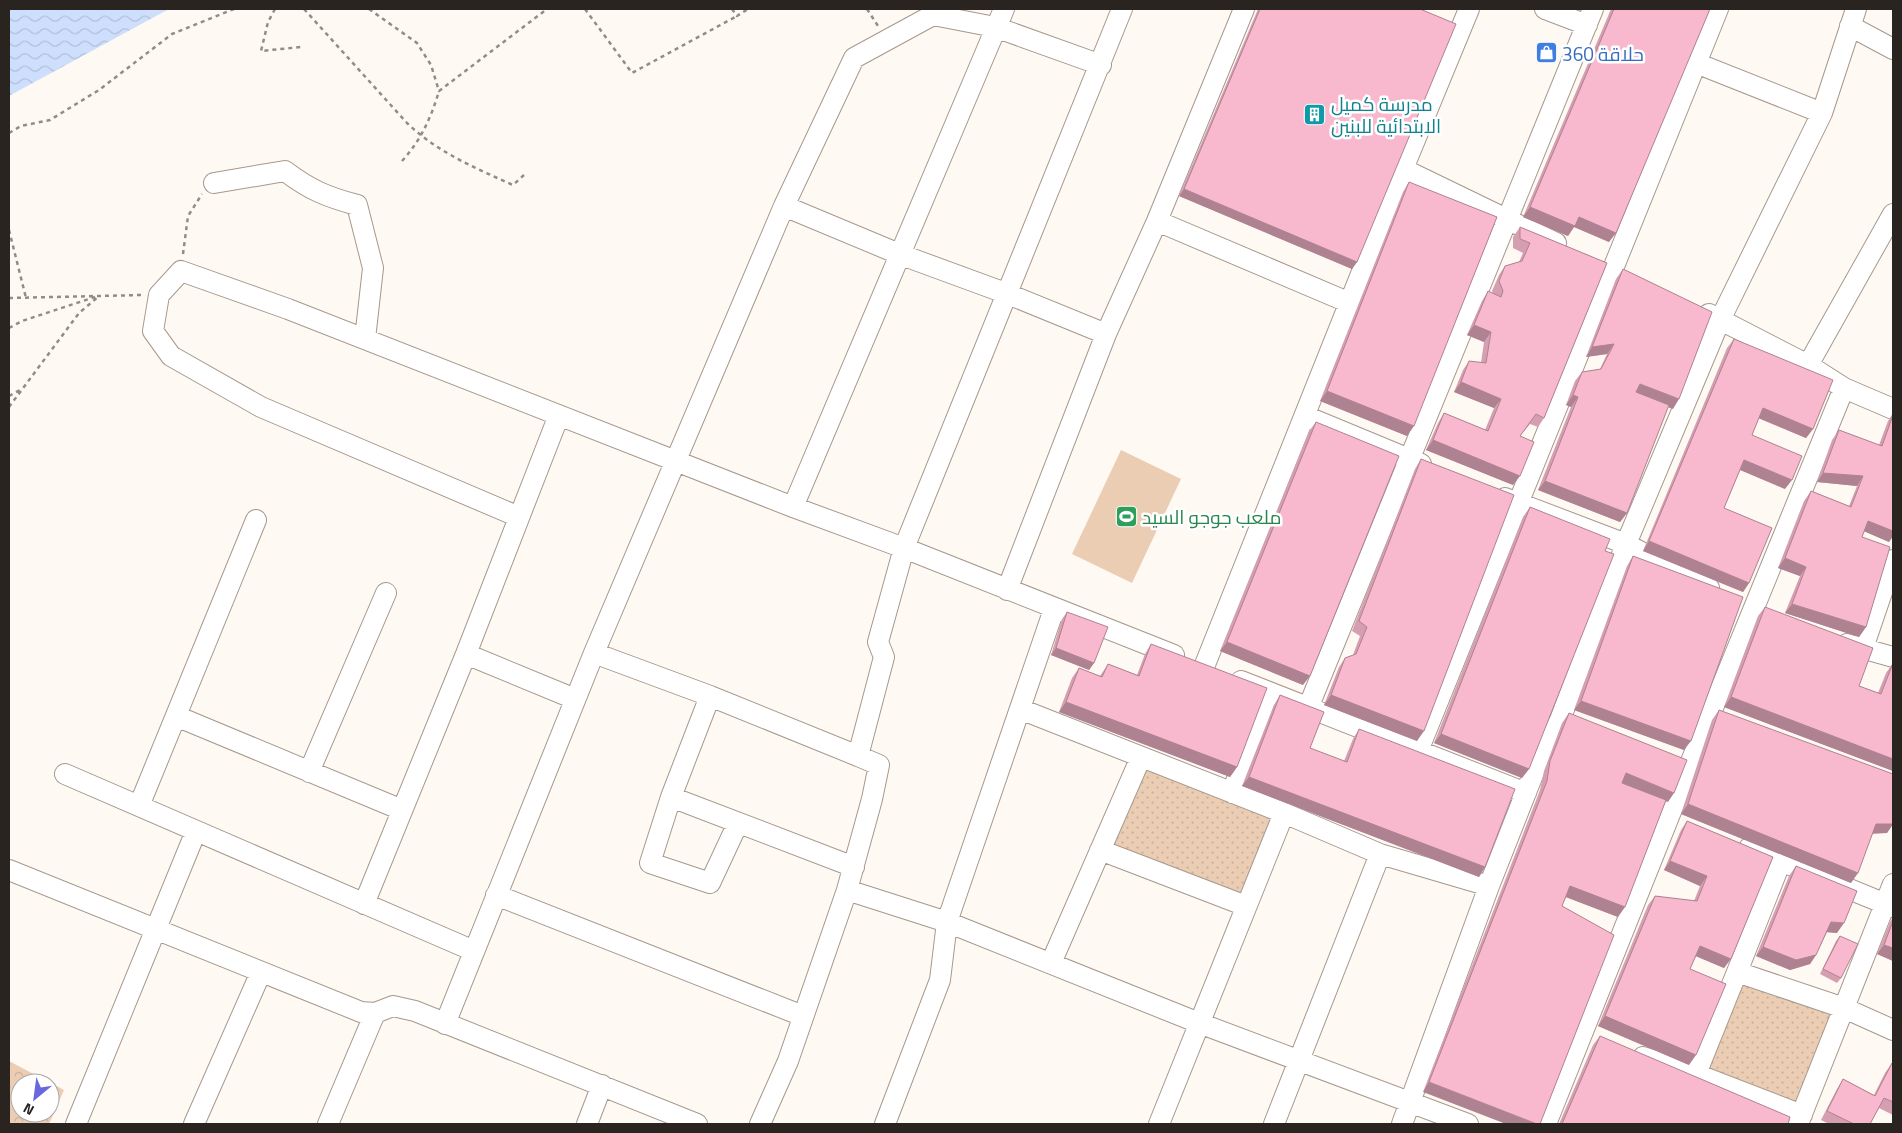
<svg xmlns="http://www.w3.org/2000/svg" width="1902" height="1133" font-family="'Titillium Web',Cairo,sans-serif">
<defs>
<pattern id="forest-crowns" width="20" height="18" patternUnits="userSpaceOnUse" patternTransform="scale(1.25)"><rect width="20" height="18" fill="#ebcdb4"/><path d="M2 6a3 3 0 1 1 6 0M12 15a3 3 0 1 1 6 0" fill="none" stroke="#cab09a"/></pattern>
<pattern id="park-dots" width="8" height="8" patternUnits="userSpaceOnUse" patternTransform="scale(1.25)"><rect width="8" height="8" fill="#ebcdb4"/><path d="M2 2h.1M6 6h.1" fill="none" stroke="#cab09a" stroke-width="1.8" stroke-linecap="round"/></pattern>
<pattern id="water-waves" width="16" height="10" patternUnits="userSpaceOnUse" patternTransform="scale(1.25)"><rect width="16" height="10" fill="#cedffe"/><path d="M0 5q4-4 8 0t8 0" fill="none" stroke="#b1bfd9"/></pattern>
</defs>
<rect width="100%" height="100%" fill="#fff9f4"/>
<!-- forest -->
<path fill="url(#forest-crowns)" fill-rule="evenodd" d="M9,1061L64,1090L49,1124H9ZM20,1083H50V1113H20Z"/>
<!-- park -->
<path fill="url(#park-dots)" d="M1141,757L1284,813L1246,906L1100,850Z
M1737,972L1844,1008L1802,1115L1696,1074Z"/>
<!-- pitch -->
<path fill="#ebcdb4" d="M1121,450L1181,479L1132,583L1072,554Z"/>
<!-- water -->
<path fill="url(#water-waves)" d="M9,9H169L9,96Z"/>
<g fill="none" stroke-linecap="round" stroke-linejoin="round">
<defs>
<path id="minor" d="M1545,9L1587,25
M1850,26L1893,49
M1696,63L1822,113
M1403,169L1556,243
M214,183L285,171C310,190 327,197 357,205L373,268L365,339
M784,206L899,254L1008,294L1106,334L1157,221L1350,303
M1157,221L1244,9
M1709,314L1808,365L1844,388L1893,409
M1808,365L1893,214
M1305,416L1421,464
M1505,498L1626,544L1709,588
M793,507L1004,9
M519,517L261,407L171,356L153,331L159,295L181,271L288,309L793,507L904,548L1174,655
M1007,590L1106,334
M1847,644L1893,657
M1863,648L1893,560
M594,653L710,696L858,756
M466,654L575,699
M1204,667L1403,169L1469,9
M1241,681L1526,793
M710,696L671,797L650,863L710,883L738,823
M1308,708L1593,9
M1020,709L1284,813L1380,854L1489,886
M176,716L402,810
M1418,751L1718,9
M309,772L386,593
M65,774L474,951
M1232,793L1268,692
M671,797L854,867
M139,806L256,520
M1749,848L1893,907
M1100,850L1246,906
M9,870L361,1012L375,1013L393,1006L415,1011L697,1124
M847,890L947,922L1199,1023L1468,1124
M496,895L803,1016
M364,904L466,654L559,415
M1051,963L1141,757
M1737,972L1781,861
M445,1024L594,653L784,206L854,58L933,15L995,27L1101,65
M1643,1057L1696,1074
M1802,1115L1696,1074L1737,972L1844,1008L1893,1030
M76,1124L196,831
M194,1124L261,972
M328,1124L375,1013
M587,1124L602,1085
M760,1124L788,1061L847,890L872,799L879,765L858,756L884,657L878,642L904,548L1122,9
M885,1124L940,980L947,922L1054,609
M1159,1124L1284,813
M1274,1124L1380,854
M1402,1124L1489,886L1536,767L1560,720L1626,544L1720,320L1822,113L1856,9
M1546,1124L1690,764L1844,388
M1798,1124L1893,884"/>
</defs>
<!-- minor casing -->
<use href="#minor" stroke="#a6988d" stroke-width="22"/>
<!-- path -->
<path stroke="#928c87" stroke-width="2.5" stroke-dasharray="4 4" stroke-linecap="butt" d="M275,9L268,22L261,51L301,47
M304,9L407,123C437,152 475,168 513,185L524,175
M369,9L417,43L431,65L439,91L547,9
M585,9L632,73L737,16
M732,9L737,16L748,9
M867,9L878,26
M9,133L21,126L50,120L99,90L172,34L234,9
M402,161C421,140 431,118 439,91
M9,230L26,298
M183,254L188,216L202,194
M9,298L142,295
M9,328L22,321L95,297
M9,396L20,390
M9,407L79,313L98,297"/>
<!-- minor -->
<use href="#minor" stroke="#fff" stroke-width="20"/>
</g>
<!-- wall -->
<path fill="#d59fb1" d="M1258,9H1420L1357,262L1352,269L1179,196Z
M1611,9H1710L1609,242L1574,227L1568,236L1523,217Z
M1409,182L1407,436L1320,401L1403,192Z
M1520,227L1607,263L1544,418L1538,427L1530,424L1520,436L1513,485L1426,450L1438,423L1444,413L1485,430L1494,408L1454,392L1463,370L1469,361L1481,363L1484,342L1467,335L1482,301L1488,291L1493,294L1492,291L1499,275L1505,266L1519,262L1523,253L1513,248V237Z
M1623,269L1673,409L1668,407L1627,513L1620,522L1538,490L1571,407L1566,405L1575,381L1582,372L1600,369L1607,354L1586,357L1616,279Z
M1734,339L1813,429L1806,438L1758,418L1752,435L1785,489L1740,470L1724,508L1749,583L1743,592L1643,551L1727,348Z
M1893,413V536L1889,542L1864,531L1862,537L1866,627L1859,637L1785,613L1800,576L1778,568L1804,501L1811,491L1849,506L1857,486L1817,482L1832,440L1839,430L1879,445L1888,421Z
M1316,422L1303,685L1220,651L1309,431Z
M1421,459L1417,741L1324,705L1339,667L1345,658L1353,655L1360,636L1352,631L1415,469Z
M1530,507L1529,769L1522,778L1434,743L1523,517Z
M1633,556L1684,750L1574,710L1627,566Z
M1765,607L1859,686L1878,693L1886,673L1893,663V771L1724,707L1758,616Z
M1067,612L1094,663L1089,670L1051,655L1062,619Z
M1151,644L1237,767L1230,777L1059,712L1072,678L1079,668L1100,676L1108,664L1137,675L1145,654Z
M1280,695L1310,748L1344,761L1353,739L1359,729L1485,867L1479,877L1242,786L1274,705Z
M1719,710L1893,824L1887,833H1873L1851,883L1681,814L1712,720Z
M1569,713L1668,802L1666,801L1618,917L1566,897L1562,906L1423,1092L1540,790L1544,771L1562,723Z
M1687,821L1773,857L1724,968L1696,956L1690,969L1689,1065L1598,1026L1648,905L1655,896L1694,901L1700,886L1664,870L1681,830Z
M1796,866L1837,933L1827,932L1816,955L1810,964L1790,970L1756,956L1789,876Z
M1893,917V961L1877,954L1890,922Z
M1840,936L1841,978L1837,983L1820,974L1836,941Z
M1600,1036L1788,1124H1559L1593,1045Z
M1892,1063L1893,1064V1115L1879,1108L1870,1124H1829L1821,1120L1837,1089L1843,1079L1874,1095L1885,1073Z"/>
<!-- shaded-wall -->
<path fill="#ae8290" d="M1184,189L1357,262L1352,269L1179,196Z
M1530,207L1579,217L1616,233L1609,242L1574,227L1568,236L1523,217Z
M1474,325L1491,332L1484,342L1467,335Z
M1614,344L1607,354L1586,357L1592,347Z
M1461,382L1501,399L1494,408L1454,392Z
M1640,384L1679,399L1673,409L1633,393Z
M1327,391L1414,426L1407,436L1320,401Z
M1573,395L1578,397L1571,407L1566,405Z
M1763,408L1813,429L1806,438L1756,417Z
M1433,440L1520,476L1513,485L1426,450Z
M1744,460L1792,480L1785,489L1738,469Z
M1823,473L1863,476L1857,486L1817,482Z
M1545,481L1627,513L1620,522L1538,490Z
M1868,521L1893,531V536L1889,542L1861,530Z
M1649,541L1749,583L1743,592L1643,551Z
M1785,558L1806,567L1800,576L1778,568Z
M1792,604L1866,627L1859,637L1785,613Z
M1227,642L1310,676L1303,685L1220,651Z
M1056,648L1094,663L1089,670L1051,655Z
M1331,695L1424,731L1417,741L1324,705Z
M1731,697L1893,759V771L1724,707Z
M1581,701L1691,741L1684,750L1574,710Z
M1066,702L1237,767L1230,777L1059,712Z
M1441,734L1529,769L1522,778L1434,743Z
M1626,773L1674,793L1668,802L1619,783Z
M1249,777L1485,867L1479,877L1242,786Z
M1688,804L1858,873L1851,883L1681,814Z
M1876,824H1893L1887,833L1869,834Z
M1670,861L1707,876L1700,886L1664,870Z
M1570,886L1625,907L1618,917L1563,896Z
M1831,922L1844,923L1837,933L1825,932Z
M1884,945L1893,948V961L1877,954Z
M1700,946L1731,959L1724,968L1693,955Z
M1763,947L1816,955L1810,964L1790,970L1756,956Z
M1605,1016L1696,1055L1689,1065L1598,1026Z
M1429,1082L1537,1124H1506L1423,1092Z"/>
<!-- building -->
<path fill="#f8b9ce" stroke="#ae8290" d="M1260,9H1420L1456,24L1357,262L1184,189Z
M1614,9H1710L1616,233L1579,217L1575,226L1530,207Z
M1409,182L1497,217L1414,426L1327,391Z
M1520,227L1607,263L1544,418L1536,414L1520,436L1534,442L1520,476L1433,440L1444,413L1488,431L1501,399L1461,382L1469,361L1486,363L1491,332L1474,325L1488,291L1501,297L1503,291L1499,281L1505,266L1522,261L1530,243L1520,239Z
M1623,269L1712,312L1679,399L1640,384L1636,392L1669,405L1627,513L1545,481L1578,397L1573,395L1582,372L1601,369L1614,344L1592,347Z
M1734,339L1833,380L1813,429L1763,408L1752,435L1802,456L1792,480L1744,460L1724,508L1772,528L1749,583L1649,541Z
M1893,415V531L1868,521L1862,537L1890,547L1866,627L1792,604L1806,567L1785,558L1811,491L1851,507L1863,476L1823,473L1839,430L1882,446Z
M1316,422L1399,456L1310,676L1227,642Z
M1421,459L1514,495L1424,731L1331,695L1345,658L1356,654L1367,627L1359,621Z
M1530,507L1610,539L1605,551L1614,554L1529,769L1441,734Z
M1633,556L1743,597L1691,741L1581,701Z
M1765,607L1873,648L1859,686L1881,694L1893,663V759L1731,697Z
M1067,612L1108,627L1094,663L1056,648Z
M1151,644L1267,688L1237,767L1066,702L1079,668L1102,677L1108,664L1139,676Z
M1280,695L1324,712L1310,748L1347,762L1359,729L1515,789L1485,867L1249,777Z
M1719,710L1893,774V824H1876L1858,873L1688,804Z
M1569,713L1687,760L1674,793L1626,773L1622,783L1666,800L1625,907L1570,886L1562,906L1614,935L1540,1124H1537L1429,1082L1547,781L1550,761Z
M1687,821L1773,857L1731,959L1700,946L1690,969L1726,984L1696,1055L1605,1016L1655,896L1697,901L1707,876L1670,861Z
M1796,866L1857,891L1844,923L1831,922L1816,955L1796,960L1763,947Z
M1893,921V948L1884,945Z
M1840,936L1858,944L1841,978L1823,969Z
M1600,1036L1790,1117L1788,1124H1562Z
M1892,1063L1893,1064V1102L1884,1098L1870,1124H1854L1827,1111L1843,1079L1875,1096Z"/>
<!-- icons -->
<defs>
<symbol id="shop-square" viewBox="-11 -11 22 22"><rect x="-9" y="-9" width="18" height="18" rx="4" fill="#3f7fe0" stroke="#fff"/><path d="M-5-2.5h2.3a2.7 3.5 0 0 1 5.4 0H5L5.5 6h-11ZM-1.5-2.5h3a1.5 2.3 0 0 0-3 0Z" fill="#fff"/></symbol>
<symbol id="building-square" viewBox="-11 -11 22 22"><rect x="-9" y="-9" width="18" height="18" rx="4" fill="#0f9aa8" stroke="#fff"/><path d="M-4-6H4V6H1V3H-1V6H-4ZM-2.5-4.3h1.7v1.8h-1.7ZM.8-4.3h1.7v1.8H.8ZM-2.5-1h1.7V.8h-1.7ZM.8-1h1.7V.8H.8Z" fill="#fff"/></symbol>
<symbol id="stadium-square" viewBox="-11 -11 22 22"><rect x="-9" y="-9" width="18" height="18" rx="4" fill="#2e9e5b" stroke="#fff"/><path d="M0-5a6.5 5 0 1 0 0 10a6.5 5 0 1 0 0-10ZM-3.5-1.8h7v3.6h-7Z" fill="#fff"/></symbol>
</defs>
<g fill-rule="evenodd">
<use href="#shop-square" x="1534" y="40" width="25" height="25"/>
<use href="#building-square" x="1302" y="102" width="25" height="25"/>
<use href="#stadium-square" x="1114" y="504" width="25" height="25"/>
</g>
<g text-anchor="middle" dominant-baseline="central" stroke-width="5" stroke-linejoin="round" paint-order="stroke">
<!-- shop labels -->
<g font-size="19" fill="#366cbe" stroke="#fff" text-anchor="start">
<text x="1562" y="53">حلاقة 360</text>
</g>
<!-- culture labels -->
<g font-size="19" fill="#0d838f" stroke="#fff" text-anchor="start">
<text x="1331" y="103">مدرسة كميل<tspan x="1331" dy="22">الابتدائية للبنين</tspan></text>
</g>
<!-- leisure labels -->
<g font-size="19" fill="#27864d" stroke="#fff" text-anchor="start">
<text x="1142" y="516">ملعب جوجو السيد</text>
</g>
</g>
<!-- border -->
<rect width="1902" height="1133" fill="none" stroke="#2a2420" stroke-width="20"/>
<!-- north arrow -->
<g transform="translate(35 1098) rotate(209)"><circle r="24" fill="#ffffff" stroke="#aaa7a6"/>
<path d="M0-4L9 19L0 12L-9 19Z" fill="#6767e0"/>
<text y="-8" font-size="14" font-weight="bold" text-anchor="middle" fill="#2a2420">N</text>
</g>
</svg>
